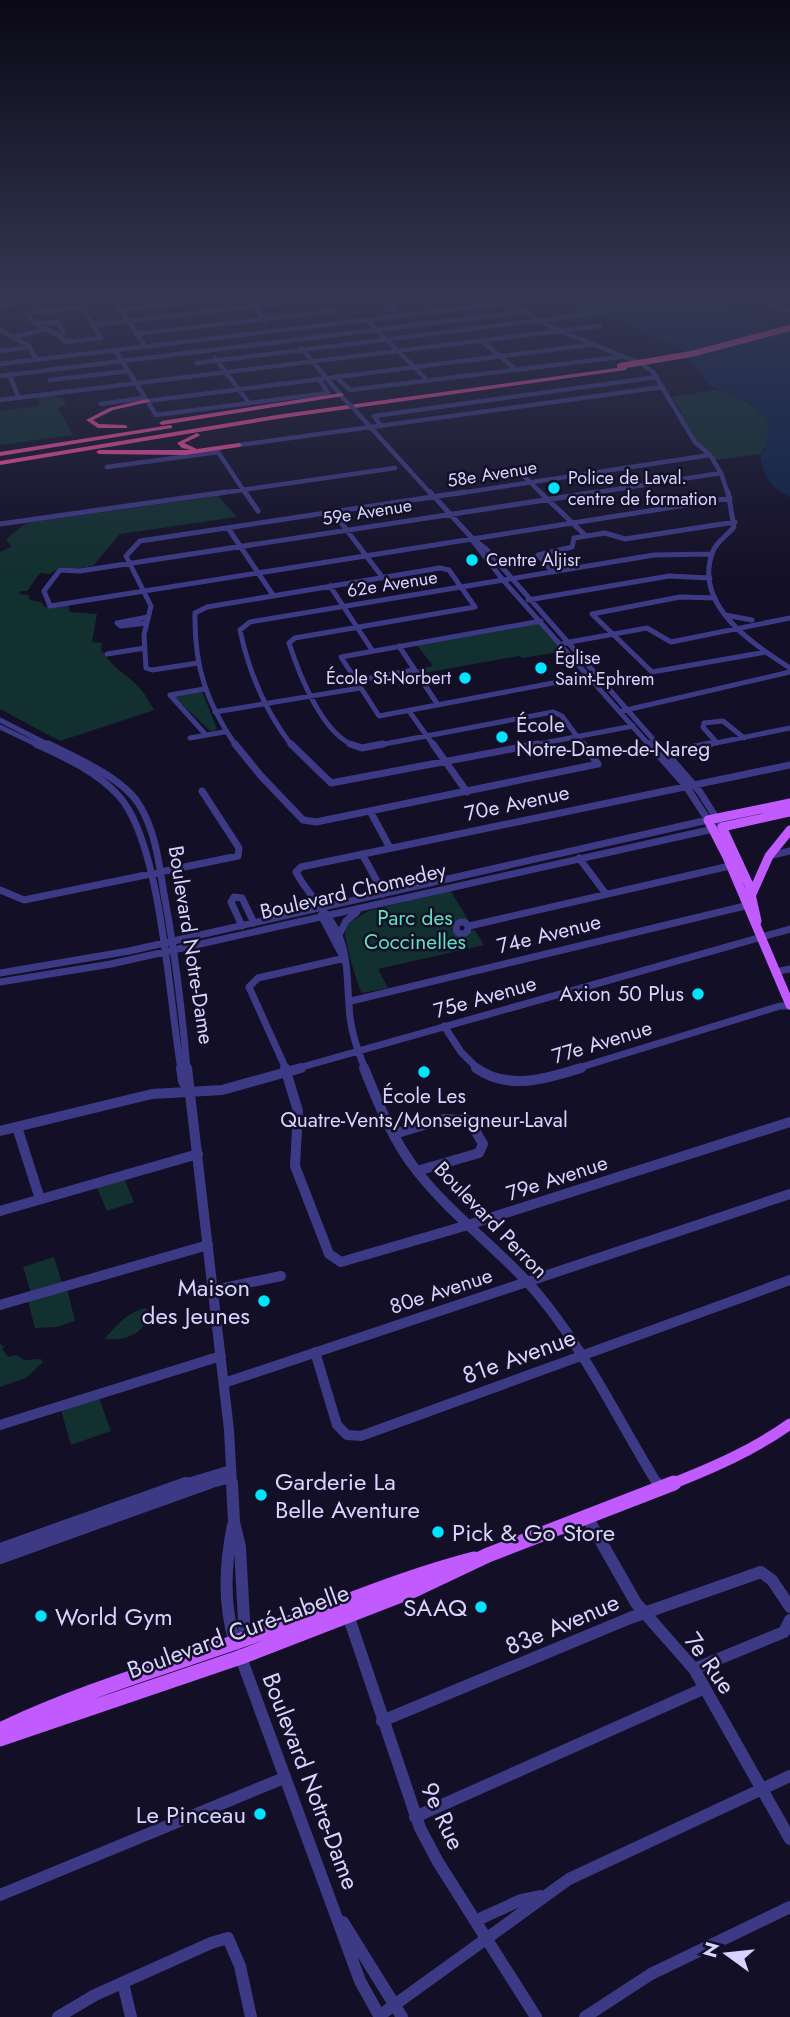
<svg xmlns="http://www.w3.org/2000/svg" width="790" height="2017" font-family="Jost,sans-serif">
<rect width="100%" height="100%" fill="#130f26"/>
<!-- green -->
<path fill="#12302f" d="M716,390C745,399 789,417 760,454L715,460L701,448L672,397Z
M52,395L64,399L66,405L58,408L73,435L0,445V411L38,406L40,403L38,397Z
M218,496L237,517L120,534L93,566L73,569L61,567L49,574L40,573L27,591H21L19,594L28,595L30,600L41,602L45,607L68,605L70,612L97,614L92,642L102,643L101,649C111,667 125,673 138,686C144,692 149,702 154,710L60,741L0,709V552L11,547L6,539L26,523Z
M539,621L565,651L522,658L519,656L418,674L413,670L433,666L416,644Z
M202,691L217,729L214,731H210L173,696Z
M450,890L469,921L455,922L451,930L463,935L474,929L484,945L378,969L388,988L362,993C359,990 345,942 345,934C345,930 347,927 349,923L368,911Z
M124,1178L134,1202L107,1211L96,1186Z
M54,1257L62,1283L31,1293L23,1267Z
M67,1288L75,1321L56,1327L35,1328L28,1301Z
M145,1308L151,1312C144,1335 125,1341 104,1339C117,1326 126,1313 145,1308Z
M0,1344L5,1347L2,1348L8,1357L16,1355L24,1360L41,1359L43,1362L26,1378L0,1387Z
M99,1398L111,1431L71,1445L61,1410Z"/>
<!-- water -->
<path fill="#0c2248" d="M688,296L790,329V497C770,488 763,476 760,454L765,448L769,426L765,416L748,402L710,386L683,350L607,316L550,303L539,297Z"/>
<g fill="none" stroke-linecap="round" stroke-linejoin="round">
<!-- minor-far4 -->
<path stroke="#3d3a85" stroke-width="4.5" d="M112,296L145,346
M245,296L266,321
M379,296L399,316
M498,296L553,328L640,363L653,372L695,442L710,455L721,473L728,494
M750,296L790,311
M116,301L160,296
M0,305L78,296
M82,307L101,338L66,342C55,329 36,328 26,314Z
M121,310L244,296
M367,320L427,380
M37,324L57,322L64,333L61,336
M94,325L338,296
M0,330L28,345L36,359
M137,334L333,311
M14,337L47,329
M482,341L514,368
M301,348L344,399
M115,350L156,415L328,393L319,379
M0,351L30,347
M215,358L249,403
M197,363L591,314
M0,364L507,303
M9,374L19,398
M0,376L522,312
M336,377L350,390L620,357
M50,380L128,371
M0,400L600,326
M147,401L589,345
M101,404L144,398
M354,409L431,494
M381,426L374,416L657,377
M239,445L663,387
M107,467L218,452L246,494
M524,476L542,494
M214,494L395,468
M454,494L710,455
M586,494L721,473"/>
<!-- minor-far3 -->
<path stroke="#3d3a85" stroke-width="5" d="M245,492L258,511
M430,492L472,538L486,549L659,746
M540,492L586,536
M597,492L80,571L60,570L44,591L50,606L730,498
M728,492L734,527C728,535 717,541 713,551C692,605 753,644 790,668
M333,512L383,578
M0,524L226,492
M228,528L273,595
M473,541L503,580L650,746
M553,572L538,555L572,547L574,538L605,533L625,539L735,522
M330,586L372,650
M715,598L680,597L592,614L652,672L766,652
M528,600L669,576L710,578
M725,615L752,620
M541,621L341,657L379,716L590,676
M147,623L121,626L117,623L148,617
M564,643L647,628L671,642L790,618
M399,646L438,705
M107,654L145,648
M198,663L152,670L146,668L144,635L151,606L126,556L140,541L465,492
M356,681L413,670
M204,689L170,695L206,735
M409,711L434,746
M622,711L790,672
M215,712L360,688
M0,720L51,746
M0,727L40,746
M190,738L224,732
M717,743L703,727L704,723L723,721L744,738
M236,746C206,702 194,666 195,613L207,607L440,568L449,570L475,607L295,638L289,643C299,674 322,734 355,746
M292,746C265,711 249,673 240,630L250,622L654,555L712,554
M374,746L553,712L562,716L584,746
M528,746L633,726
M701,746L790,728"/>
<!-- minor-far2 -->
<path stroke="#3d3a85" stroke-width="7" d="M36,744C64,757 96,771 118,795C162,842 169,1003 181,1069
M48,744C76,758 124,778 140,806C156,833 159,864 164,894C175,952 182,1010 187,1069
M235,744L261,776L303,820L316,822L598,764L583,744
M291,744L331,783L538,744
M350,744L362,748L383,744
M433,744L467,792
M665,753L710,744
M370,811L390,848
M362,854L384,894
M769,856L790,851
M579,858L606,894
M0,890L24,900L238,856L239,848L202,791
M321,915L341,953
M456 928a6 6 0 1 1 12 0a6 6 0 1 1-12 0Z
M242,926L231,902L234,897L242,898L254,923
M469,926L734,865
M339,935L346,921L357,912
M775,972L790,969
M0,973L129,951L708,820L686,786L649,744
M0,982L111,964L722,827L700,792L658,744
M351,1001L753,904
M444,1026L461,1052L478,1069
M286,1069L249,987L258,978L345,958
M295,1069L790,929
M365,1069C358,1052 352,1035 350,1017C347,991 349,965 341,941C332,915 308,896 296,872L301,867L790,765
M575,1069L780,1006H790"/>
<!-- minor-far1 -->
<path stroke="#3d3a85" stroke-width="10" d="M181,1068L183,1081L189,1092
M187,1068L229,1430L232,1485
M285,1068L298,1111L295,1166L329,1254L341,1262L468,1225L790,1122
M364,1068C378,1103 393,1141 417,1171C455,1220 508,1255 546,1304C590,1360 621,1425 658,1485
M476,1068C508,1091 546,1079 581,1068
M17,1127L40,1199
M0,1131L152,1094L222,1090L301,1068
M394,1134L444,1119L469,1120L483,1144L479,1153L417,1171
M0,1211L198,1154
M214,1290L281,1276
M0,1305L208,1245
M315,1352L337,1425L347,1435L361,1436L790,1280
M224,1383L790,1194
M0,1425L221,1356
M181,1485L231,1470
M204,1485L231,1478"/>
<!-- minor -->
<path stroke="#3d3a85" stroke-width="12" d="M232,1483L234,1522L240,1547L245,1639
M657,1483L660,1488
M587,1517L636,1603L694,1669L790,1839
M233,1525C225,1565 223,1603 235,1643
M0,1549L186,1483
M0,1558L209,1483
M348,1615L420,1828L438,1862L536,2017
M240,1655L360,1981L380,2017
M694,1669L784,1632L790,1620
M382,1721L630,1618L761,1572L772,1580L790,1607
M415,1817L705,1688
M0,1895L284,1778
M475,1921L521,1900L540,1896
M343,1922L402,2017
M123,1983L131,2017
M379,2016L569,1879L790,1776
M58,2017L95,1995L211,1943L228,1938L240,1966L251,2017
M585,2017L651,1974L790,1907"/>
<!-- major-far2 -->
<path stroke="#c25bff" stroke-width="9" d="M790,803L708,820L727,857L790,1005
M752,894L769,856L790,830
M757,921L749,885L722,827L790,812"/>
<!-- major-far1 -->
<path stroke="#c25bff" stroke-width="11" d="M669,1485C712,1468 752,1451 790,1424"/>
<!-- major -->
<path stroke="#c25bff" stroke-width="15" d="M0,1730C84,1690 172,1665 259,1634C330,1609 400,1578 474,1559
M0,1739L241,1657L414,1590L488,1555L674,1483"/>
<!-- highway -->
<path fill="#ff4fa3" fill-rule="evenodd" d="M624,367L627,369L626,370L283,418L0,465V461L283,414Z
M341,393L343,394V396L162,425L159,423L162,421Z
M147,399L150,401L149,402L113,410L93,420L99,424L125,425L127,426V428H98L86,420L109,408Z
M170,425L172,426V428L0,456V452Z
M197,433L200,435L199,436L184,443L197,449L239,443L242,445L239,447L185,455L99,454L96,452L99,450H191L182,448L177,443Z"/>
<!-- minor-bridge -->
<path stroke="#3d3a85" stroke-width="4.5" d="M344,399L354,409"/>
<!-- highway-bridge -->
<path stroke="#ff4fa3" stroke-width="6" d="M620,366L691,354L790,328"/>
</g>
<!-- sky -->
<linearGradient id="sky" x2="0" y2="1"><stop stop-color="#0a0815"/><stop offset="0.51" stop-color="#333752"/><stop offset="1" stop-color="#333752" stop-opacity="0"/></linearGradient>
<rect width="790" height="579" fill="url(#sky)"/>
<!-- markers -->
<g fill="#00e5ff" stroke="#130f26" stroke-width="2.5">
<circle cx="554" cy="488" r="7"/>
<circle cx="472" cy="560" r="7"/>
<circle cx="541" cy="668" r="7"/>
<circle cx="465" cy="678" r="7"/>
<circle cx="502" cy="737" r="7"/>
<circle cx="698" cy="994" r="7"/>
<circle cx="424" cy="1072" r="7"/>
<circle cx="264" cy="1301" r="7"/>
<circle cx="261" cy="1495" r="7"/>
<circle cx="438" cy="1532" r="7"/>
<circle cx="481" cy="1607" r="7"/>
<circle cx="41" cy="1616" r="7"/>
<circle cx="260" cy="1814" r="7"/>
</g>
<g text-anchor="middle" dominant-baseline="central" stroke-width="5" stroke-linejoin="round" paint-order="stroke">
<!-- far-street labels -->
<g font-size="18" fill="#d9d4ff" stroke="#130f26">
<text transform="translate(492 474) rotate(-9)">58e Avenue</text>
<text transform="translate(367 512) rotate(-9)">59e Avenue</text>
<text transform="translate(392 584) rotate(-9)">62e Avenue</text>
</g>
<!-- far-poi labels -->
<g font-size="18" fill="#d9d4ff" stroke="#130f26" text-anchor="start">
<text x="568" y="478">Police de Laval.<tspan x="568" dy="21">centre de formation</tspan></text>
<text x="486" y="560">Centre Aljisr</text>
<text x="555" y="658">Église<tspan x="555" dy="21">Saint-Ephrem</tspan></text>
<text x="451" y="678" text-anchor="end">École St-Norbert</text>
</g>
<!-- poi labels -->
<g font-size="21" fill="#d9d4ff" stroke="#130f26" text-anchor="start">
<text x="516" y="725">École<tspan x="516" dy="24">Notre-Dame-de-Nareg</tspan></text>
<text x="684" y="994" text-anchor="end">Axion 50 Plus</text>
<text x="424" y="1096" text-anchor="middle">École Les<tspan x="424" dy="24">Quatre-Vents/Monseigneur-Laval</tspan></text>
</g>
<!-- street labels -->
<g font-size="21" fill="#d9d4ff" stroke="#130f26">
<text transform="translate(517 803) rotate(-12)">70e Avenue</text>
<text transform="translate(353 891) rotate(-13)">Boulevard Chomedey</text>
<text transform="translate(549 934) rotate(-14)">74e Avenue</text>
<text transform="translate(191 945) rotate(81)">Boulevard Notre-Dame</text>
<text transform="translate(485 997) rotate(-16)">75e Avenue</text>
<text transform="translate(602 1042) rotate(-17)">77e Avenue</text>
<text transform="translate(557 1178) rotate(-18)">79e Avenue</text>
<text transform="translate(491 1220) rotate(46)">Boulevard Perron</text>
<text transform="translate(441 1291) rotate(-18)">80e Avenue</text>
</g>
<!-- park labels -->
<g font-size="21" fill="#5fe0c0" stroke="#130f26">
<text x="415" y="918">Parc des<tspan x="415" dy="24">Coccinelles</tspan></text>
</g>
<!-- near-poi labels -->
<g font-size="24" fill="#d9d4ff" stroke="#130f26" text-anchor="end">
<text x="250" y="1287">Maison<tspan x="250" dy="28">des Jeunes</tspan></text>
<text x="275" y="1481" text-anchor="start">Garderie La<tspan x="275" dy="28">Belle Aventure</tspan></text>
<text x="452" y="1532" text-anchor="start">Pick &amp; Go Store</text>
<text x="467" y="1607">SAAQ</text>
<text x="55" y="1616" text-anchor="start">World Gym</text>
<text x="246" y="1814">Le Pinceau</text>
</g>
<!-- near-street labels -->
<g font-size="24" fill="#d9d4ff" stroke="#130f26">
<text transform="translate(519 1356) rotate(-20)">81e Avenue</text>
<text transform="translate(562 1624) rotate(-23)">83e Avenue</text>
<text transform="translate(238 1631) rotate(-20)">Boulevard Curé-Labelle</text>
<text transform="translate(710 1663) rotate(55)">7e Rue</text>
<text transform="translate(311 1781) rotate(69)">Boulevard Notre-Dame</text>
<text transform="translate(443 1816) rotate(65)">9e Rue</text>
</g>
</g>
<!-- north arrow -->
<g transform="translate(727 1954) rotate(285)" stroke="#130f26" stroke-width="5" paint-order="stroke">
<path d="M0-5L12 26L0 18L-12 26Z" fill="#d9d4ff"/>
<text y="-10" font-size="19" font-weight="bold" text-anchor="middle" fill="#d9d4ff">N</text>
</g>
</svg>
